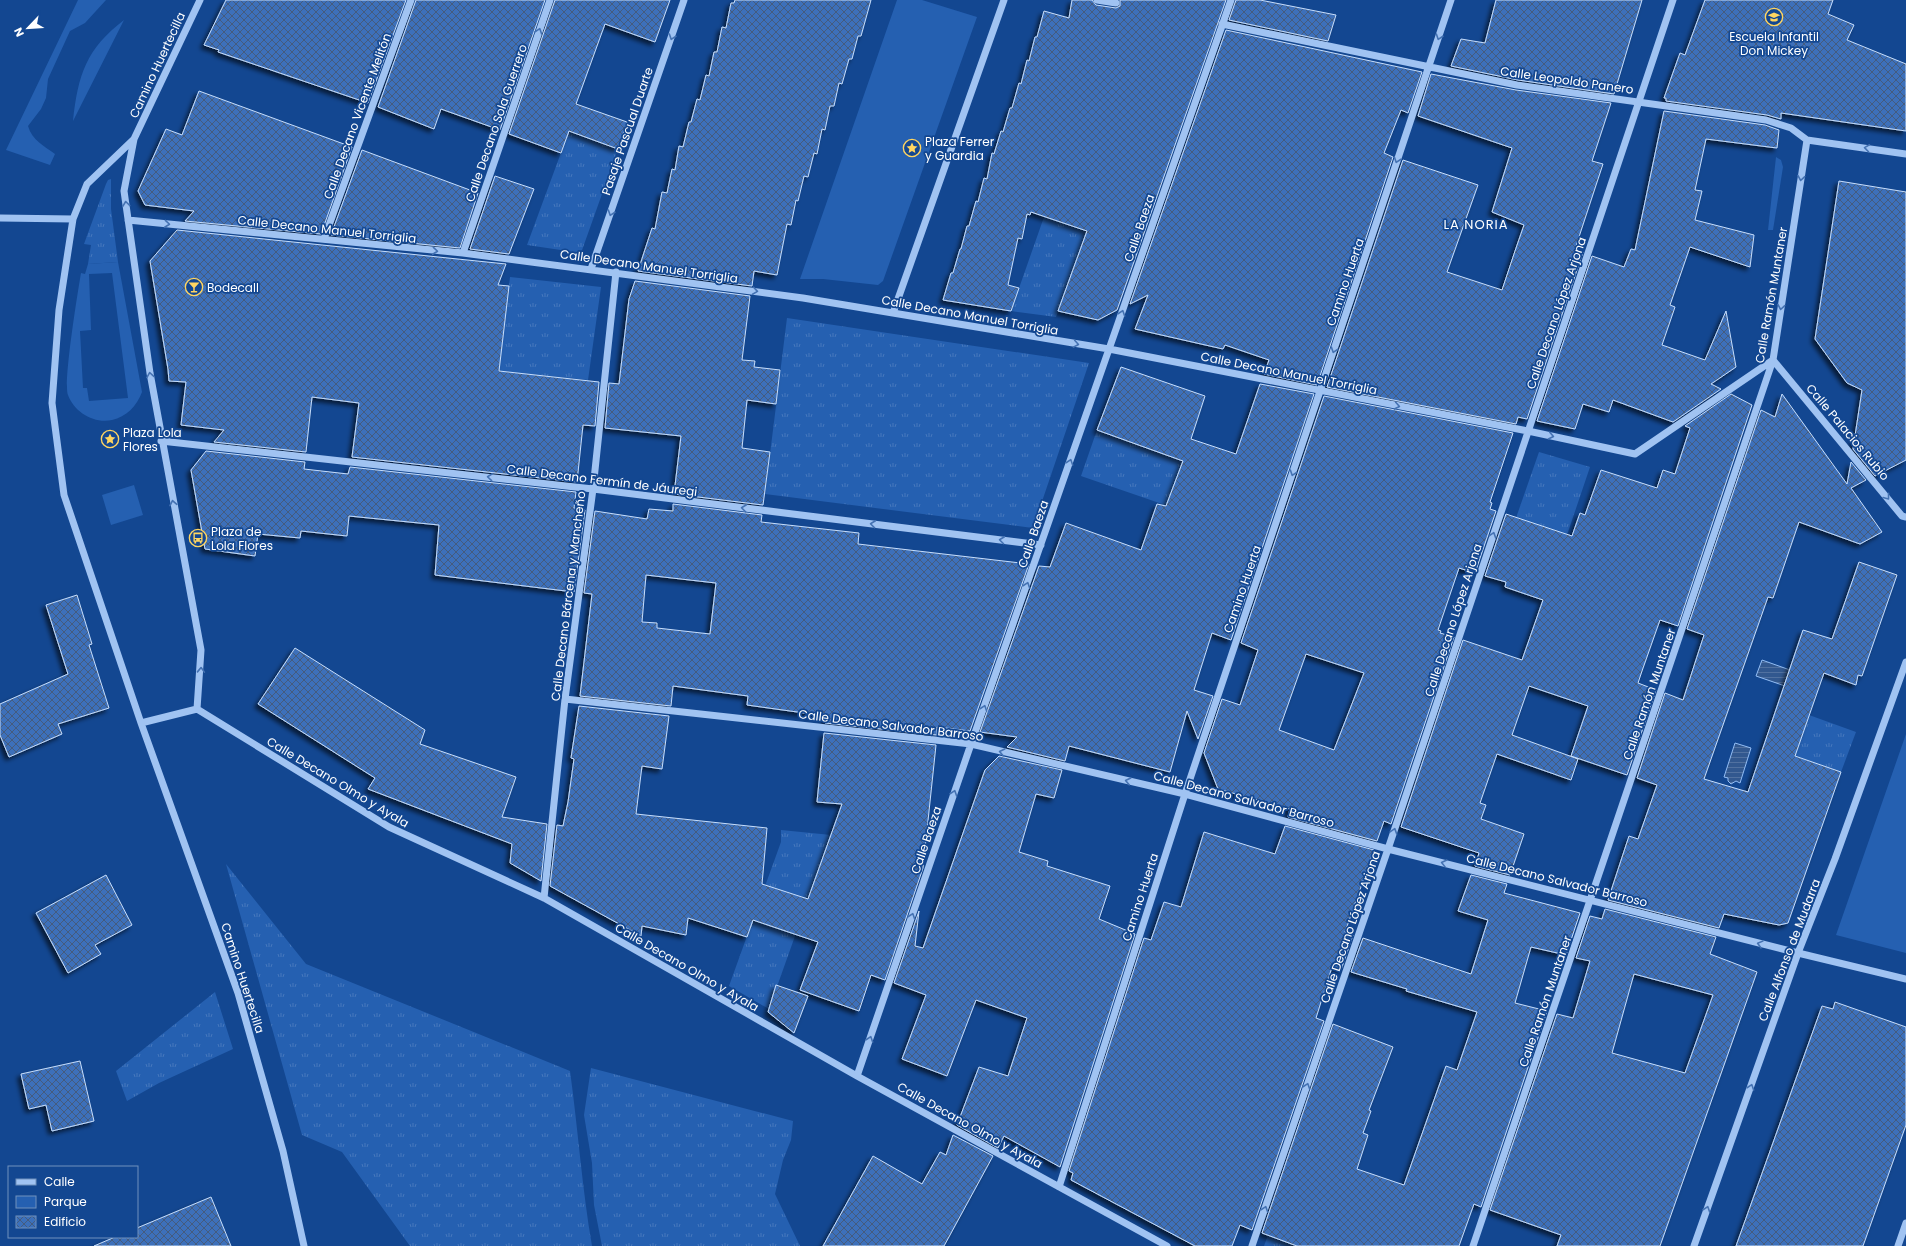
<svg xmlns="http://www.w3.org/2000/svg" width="1906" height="1246" font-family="Poppins,sans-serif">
<defs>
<pattern id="grass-tufts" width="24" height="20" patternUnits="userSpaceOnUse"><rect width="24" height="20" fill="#2560b1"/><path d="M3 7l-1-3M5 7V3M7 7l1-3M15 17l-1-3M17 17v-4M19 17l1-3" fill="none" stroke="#4678bd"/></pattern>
<pattern id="water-rules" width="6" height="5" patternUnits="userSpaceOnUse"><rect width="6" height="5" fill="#32588f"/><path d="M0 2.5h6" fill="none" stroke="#5171a0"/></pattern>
<pattern id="building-cross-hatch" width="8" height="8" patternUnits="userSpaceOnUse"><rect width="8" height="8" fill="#3c70ba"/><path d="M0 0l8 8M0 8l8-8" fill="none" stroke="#455c7e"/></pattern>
<filter id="shadow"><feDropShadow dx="-3.5" dy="3.5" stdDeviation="2" flood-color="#0009"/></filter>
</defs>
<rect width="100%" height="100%" fill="#134791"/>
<!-- grass -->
<path fill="url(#grass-tufts)" d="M569,131L618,149L581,253L527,245Z
M111,179V209L118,262L88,264L91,245L84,244L106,184L108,180Z
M1044,217L1087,231L1056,317L1011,311Z
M510,277L601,287L588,380L499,371Z
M787,318L1089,363L1033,528L765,494Z
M1097,430L1183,461L1168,506L1081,476Z
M1539,452L1590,467L1567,535L1516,518Z
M1809,715L1856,732L1841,772L1779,750Z
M781,830L831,835L769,1009L729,986L781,842Z
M226,864L306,964L570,1071C578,1129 582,1188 592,1246H410L342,1152L302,1135Z
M215,992L233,1049L159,1083L127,1101L116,1071Z
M591,1068L793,1121L791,1140L783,1160L775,1194L800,1246H602L594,1205L592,1163L584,1115Z
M1268,1235L1297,1246H1264Z"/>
<!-- green -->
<path fill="#2560b1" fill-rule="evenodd" d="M78,0H106L85,23L70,31L48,79L46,98L41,109L28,126C32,140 44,146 55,154L50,165L6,150Z
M897,0H922L977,17L883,281L878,285L823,279H800Z
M124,20L73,121C78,75 86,49 124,20Z
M1776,157L1781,160L1783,167L1773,230H1768Z
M118,262L142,392C137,406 126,417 112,420C94,424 74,412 68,395C63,384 78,291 81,273L85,274L88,264ZM112,273L128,398L89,401L87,388H83L80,331L91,330L89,274Z
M134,485L143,515L111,525L102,495Z
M1906,734V953L1836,935Z"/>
<!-- water -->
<path fill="url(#water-rules)" stroke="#92bdf5" d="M1762,660L1790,670L1785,686L1756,676Z
M1735,743L1751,748L1740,783L1736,781L1731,784L1728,781V778L1724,777Z"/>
<!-- building -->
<path fill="url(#building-cross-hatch)" stroke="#c7defc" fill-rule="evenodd" filter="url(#shadow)" d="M226,0H406L368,103L218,52L219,50L204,45Z
M416,0H545L500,130L441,109L434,129L378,107Z
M555,0H670L655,42L605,24L576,104L627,122L618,149L569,131L561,153L509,134Z
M735,0H871L861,36H858L852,59H849L842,84L839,83L834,106H830L825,130L822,129L817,154L814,153L808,177L804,176L798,201L796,200L791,225L787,224L777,275L754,271L752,286L638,271L652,228L655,229L662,192L667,193L672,169L675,170L679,146L683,147L689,122H691L697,99L700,100L706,75L709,76L714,52H717L722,27L726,28L731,3H734Z
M1072,0H1092L1096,5L1116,8L1120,6V0H1226L1117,310L1098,320L1058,311L1087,231L1031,212L1030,215L1027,214L1022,239L1018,238L1008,285L1019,288L1011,311L943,300L951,273H953L960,249H961L967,226H969L976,201L978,202L984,178L987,179L992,153L994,154L1001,131L1003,132L1010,108H1012L1019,83L1021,84L1027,60L1029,61L1035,37H1037L1044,11L1069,18Z
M1236,0H1260L1336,15L1328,41L1229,20Z
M1496,0H1642L1614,94L1518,80L1451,66L1461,39L1485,43Z
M1705,0H1833L1828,14L1854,25L1847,40L1906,64V131L1781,113V119L1767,115L1666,101V98H1664L1680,53L1685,55Z
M1226,30L1422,72L1408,113L1401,110L1384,153L1393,157L1317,385L1264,374L1269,360L1225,345L1223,349L1135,329L1148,295L1130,304Z
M1431,74L1516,90L1611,103L1592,161L1603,164L1575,249L1583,252L1527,419L1518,417L1516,424L1327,387L1403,160L1478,185L1447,272L1502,290L1515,251L1524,225L1492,212L1512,148L1418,116Z
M199,91L352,147L321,234L185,221L194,211L145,205L138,191L166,129L182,135Z
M1664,111L1765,125L1779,130L1777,148L1706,139L1695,190L1702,191L1695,220L1754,235L1750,267L1690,247L1670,305L1675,307L1662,345L1705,360L1726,311L1736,367L1711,384L1721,389L1673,422L1613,400L1609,412L1583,404L1575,429L1537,421L1592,256L1624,267L1631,249L1635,250Z
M362,150L478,193L460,248L331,235Z
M495,176L534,189L509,254L470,249Z
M1839,181L1906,192V460L1875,476L1853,449L1862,390L1847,383L1815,339Z
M177,230L506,264L498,285L509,286L499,371L599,382L595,426L583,425L577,482L352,457L359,403L312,397L306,452L214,442L224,430L181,425L186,382L169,381L168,369L150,261Z
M635,281L750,296L742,360L755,361L754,367L780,370L776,404L747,400L742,448L770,452L763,505L674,494L681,436L605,428L609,383L619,384L629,299Z
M1121,367L1205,396L1191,439L1236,454L1260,384L1314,394L1231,640L1212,633L1194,690L1213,696L1198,739L1187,711L1170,772L1069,746L1065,761L1007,747L1017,737L980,732L1039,566L1050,567L1066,523L1141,550L1157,504L1166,506L1183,461L1097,430Z
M1731,394L1752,405L1678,626L1660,620L1642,671L1638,683L1656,690L1627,775L1571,756L1588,706L1529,686L1512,735L1578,759L1571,780L1497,754L1480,803L1486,805L1481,819L1524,834L1510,875L1475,866L1479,853L1401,827L1463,640L1522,660L1543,600L1505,587L1506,582L1485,576L1506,514L1572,536L1580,513L1585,515L1601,470L1657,488L1663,470L1675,474L1690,428L1685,426Z
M1782,394L1847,484L1851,462L1866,480L1851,488L1882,532L1860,544L1799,522L1773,598L1768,597L1704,779L1748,792L1803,630L1832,639L1859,562L1897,575L1862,676L1858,675L1856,685L1824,673L1795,756L1841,772L1788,923L1779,925L1724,914L1719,928L1608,900L1629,836L1638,839L1657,785L1637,778L1665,693L1683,700L1704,635L1687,629L1761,410L1775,417Z
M1324,396L1513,433L1490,502L1492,503L1490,509L1496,511L1475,573L1459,568L1438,630L1441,631L1440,633L1454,637L1391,824L1384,821L1377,841L1288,817L1290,809L1218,789L1204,753L1222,699L1240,705L1258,650L1241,643ZM1306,654L1364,673L1334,750L1279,730Z
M206,451L305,462L304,469L348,474L350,467L576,492L574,508L585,510L574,592L435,575L439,525L349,516L347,536L301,531L300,538L258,534L255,556L205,549L191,470Z
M673,504L762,515L761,522L859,533L858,544L1029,564L970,731L937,727V735L825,723L826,716L747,705L748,696L673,686L671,706L580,696L592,594L584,593L595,511L647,519L649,509L673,511ZM646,575L716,583L710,634L657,628V623L642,622Z
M77,595L92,644L89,645L109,708L58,724L62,734L9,757L0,735V704L68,674L46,605Z
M295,648L425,730L420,744L516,777L502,817L547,824L541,881L510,863L512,844L368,789L375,778L258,704Z
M579,706L669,716L662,769L642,766L636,814L767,828L762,884L808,899L842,804L817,802L824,733L936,745L923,868L885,980L871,975L859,1011L800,990L818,942L753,920L747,937L688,918L686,935L642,926L641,936L550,886L557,825L563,826L568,802L574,759L571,758Z
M999,756L1062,770L1054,798L1036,794L1019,852L1048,861L1047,866L1110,886L1099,919L1135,934L1060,1167L1004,1136L998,1148L957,1125L979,1067L1008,1076L1027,1018L976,1000L947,1076L902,1059L926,995L894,983L919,911L915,946L923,948L985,770Z
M1285,826L1374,850L1345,932L1353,935L1341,970L1332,967L1316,1018L1324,1021L1252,1230L1240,1225L1232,1246H1195L1071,1180L1073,1173L1069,1171L1144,938L1151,940L1164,902L1181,907L1204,832L1275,854Z
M106,875L132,925L95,945L101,954L68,973L36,913Z
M1471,875L1507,884L1504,893L1580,913L1566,955L1531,947L1515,1003L1547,1011L1481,1207L1474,1204L1459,1246H1297L1262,1233L1333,1024L1393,1047L1369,1110L1371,1111L1363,1133L1368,1135L1357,1169L1404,1185L1446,1066L1457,1070L1477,1012L1406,991L1407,989L1351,972L1363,938L1471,974L1488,920L1458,911Z
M1605,909L1716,937L1710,954L1757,972L1660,1246H1557L1561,1235L1490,1210L1557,1014L1573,1018L1590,961L1576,958L1590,916L1602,919ZM1634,974L1713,995L1685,1073L1612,1053Z
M776,985L808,996L794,1033L768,1012Z
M1835,1002L1906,1027V1125L1863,1246H1736L1822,1006L1833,1009Z
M80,1061L94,1121L52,1131L46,1105L29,1109L21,1074Z
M953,1135L993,1156L944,1246H823L873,1156L922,1184L940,1152L946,1155Z
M211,1197L231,1246H94L115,1237H137V1228Z"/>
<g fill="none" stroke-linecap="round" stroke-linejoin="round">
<!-- minor -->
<path stroke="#a0c3f2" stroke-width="7" d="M1097,0L1116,3
M1222,24L1517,85L1766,120L1791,128L1807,140L1906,154
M134,139L87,184L73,219L59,310L52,403L64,495L141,723L238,993L283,1151L304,1246
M0,218L73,219
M128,220L463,253L803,298L1109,349L1528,431L1635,454L1773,360
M324,239L411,0
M463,253L550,0
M591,269L684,0
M893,313L1004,0
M1773,360L1902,516L1906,517
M161,441L593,489L1041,545
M565,699L971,744L1185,794L1388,849L1798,953L1906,979
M197,709L389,827L544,898L857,1076L1167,1246
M197,709L201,650L150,373L124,191L134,139L200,0
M141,723L197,709
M544,898L565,699L593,489L616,272
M857,1076L971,744L1231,0
M1059,1187L1185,794L1451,0
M1252,1246L1388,849L1673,0
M1473,1246L1773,360L1807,140
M1694,1246L1798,953L1835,859L1906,662
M1898,1246L1906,1223"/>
</g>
<!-- one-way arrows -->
<defs><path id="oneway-chevron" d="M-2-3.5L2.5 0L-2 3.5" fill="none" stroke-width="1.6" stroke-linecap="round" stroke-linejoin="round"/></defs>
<g stroke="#4472b3">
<use href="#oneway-chevron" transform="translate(539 31) rotate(-71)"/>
<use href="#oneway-chevron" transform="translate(672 37) rotate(109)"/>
<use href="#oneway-chevron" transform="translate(1439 37) rotate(109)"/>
<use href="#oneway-chevron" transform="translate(1867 148) rotate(-172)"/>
<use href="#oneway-chevron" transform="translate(1397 160) rotate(109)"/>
<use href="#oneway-chevron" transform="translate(1801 178) rotate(99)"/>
<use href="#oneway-chevron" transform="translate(126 204) rotate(-97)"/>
<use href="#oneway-chevron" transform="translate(611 213) rotate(109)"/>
<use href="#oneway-chevron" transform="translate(167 224) rotate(6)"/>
<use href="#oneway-chevron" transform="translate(435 251) rotate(6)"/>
<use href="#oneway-chevron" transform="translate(755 291) rotate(8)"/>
<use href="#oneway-chevron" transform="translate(1781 307) rotate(99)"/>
<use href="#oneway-chevron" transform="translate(1122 313) rotate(-71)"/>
<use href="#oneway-chevron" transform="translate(1076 344) rotate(10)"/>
<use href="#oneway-chevron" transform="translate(1334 350) rotate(109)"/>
<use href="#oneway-chevron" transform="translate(150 375) rotate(-99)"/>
<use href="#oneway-chevron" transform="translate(1397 406) rotate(11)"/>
<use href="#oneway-chevron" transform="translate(1551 436) rotate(12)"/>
<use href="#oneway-chevron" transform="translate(1070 462) rotate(-71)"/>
<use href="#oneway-chevron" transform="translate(1293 473) rotate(109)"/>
<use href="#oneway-chevron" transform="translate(490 477) rotate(-174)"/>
<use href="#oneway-chevron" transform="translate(1887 497) rotate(52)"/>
<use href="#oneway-chevron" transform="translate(173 503) rotate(-101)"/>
<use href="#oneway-chevron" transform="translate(744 508) rotate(-173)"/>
<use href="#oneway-chevron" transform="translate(873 524) rotate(-173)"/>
<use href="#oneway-chevron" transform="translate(1493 535) rotate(-72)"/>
<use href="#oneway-chevron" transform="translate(1002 540) rotate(-173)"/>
<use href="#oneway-chevron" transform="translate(1027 585) rotate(-71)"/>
<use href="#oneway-chevron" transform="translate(201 670) rotate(-88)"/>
<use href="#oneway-chevron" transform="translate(984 708) rotate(-71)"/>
<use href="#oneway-chevron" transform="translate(1002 752) rotate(-167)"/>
<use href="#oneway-chevron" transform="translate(1128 781) rotate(-167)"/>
<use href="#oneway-chevron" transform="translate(954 793) rotate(-71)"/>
<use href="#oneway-chevron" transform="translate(1394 831) rotate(-72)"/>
<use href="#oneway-chevron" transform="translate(1444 863) rotate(-166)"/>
<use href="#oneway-chevron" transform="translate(912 916) rotate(-71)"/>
<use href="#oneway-chevron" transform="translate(1760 944) rotate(-165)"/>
<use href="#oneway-chevron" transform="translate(870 1039) rotate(-71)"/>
<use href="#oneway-chevron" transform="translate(1307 1086) rotate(-71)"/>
<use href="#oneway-chevron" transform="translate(1751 1087) rotate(-71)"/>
<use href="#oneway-chevron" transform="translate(1265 1209) rotate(-71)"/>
<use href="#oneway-chevron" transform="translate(1707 1209) rotate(-71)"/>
</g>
<!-- icons -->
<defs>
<symbol id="school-ring" viewBox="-11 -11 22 22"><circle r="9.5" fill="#134791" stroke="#ffd561" stroke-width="1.5"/><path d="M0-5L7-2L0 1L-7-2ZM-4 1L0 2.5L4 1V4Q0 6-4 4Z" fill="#ffd561"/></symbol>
<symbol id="sight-ring" viewBox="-11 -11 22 22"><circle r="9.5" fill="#134791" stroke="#ffd561" stroke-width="1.5"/><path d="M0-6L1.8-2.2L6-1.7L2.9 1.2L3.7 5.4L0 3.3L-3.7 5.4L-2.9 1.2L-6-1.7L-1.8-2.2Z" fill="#ffd561"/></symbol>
<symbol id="bar-ring" viewBox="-11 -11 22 22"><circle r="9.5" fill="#134791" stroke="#ffd561" stroke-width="1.5"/><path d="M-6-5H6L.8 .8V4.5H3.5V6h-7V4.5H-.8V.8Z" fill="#ffd561"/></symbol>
<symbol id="bus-ring" viewBox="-11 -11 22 22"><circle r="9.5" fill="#134791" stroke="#ffd561" stroke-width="1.5"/><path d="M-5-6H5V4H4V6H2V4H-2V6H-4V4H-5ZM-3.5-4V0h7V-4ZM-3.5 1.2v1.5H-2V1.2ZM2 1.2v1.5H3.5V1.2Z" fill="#ffd561"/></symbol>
</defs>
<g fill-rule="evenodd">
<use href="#school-ring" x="1764" y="7" width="20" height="20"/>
<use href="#sight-ring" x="902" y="138" width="20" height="20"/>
<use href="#bar-ring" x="184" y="277" width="20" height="20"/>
<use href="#sight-ring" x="100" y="429" width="20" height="20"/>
<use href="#bus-ring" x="188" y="528" width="20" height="20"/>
</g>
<g text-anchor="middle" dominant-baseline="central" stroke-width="3.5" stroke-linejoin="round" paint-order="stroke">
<!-- poi labels -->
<g font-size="12" fill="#fff" stroke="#134791" text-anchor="start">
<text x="1774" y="36" text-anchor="middle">Escuela Infantil<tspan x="1774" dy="14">Don Mickey</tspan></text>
<text x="925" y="141">Plaza Ferrer<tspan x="925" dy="14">y Guardia</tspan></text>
<text x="207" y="287">Bodecall</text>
<text x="123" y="432">Plaza Lola<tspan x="123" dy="14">Flores</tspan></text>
<text x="211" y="531">Plaza de<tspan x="211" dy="14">Lola Flores</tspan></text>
</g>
<!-- street labels -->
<g font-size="12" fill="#fff" stroke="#134791">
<text transform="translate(157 65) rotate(-65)">Camino Huertecilla</text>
<text transform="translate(1567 80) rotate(8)">Calle Leopoldo Panero</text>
<text transform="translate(357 116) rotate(-70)">Calle Decano Vicente Melitón</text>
<text transform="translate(496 123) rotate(-71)">Calle Decano Sola Guerrero</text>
<text transform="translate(627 131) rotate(-71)">Pasaje Pascual Duarte</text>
<text transform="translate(1139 228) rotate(-71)">Calle Baeza</text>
<text transform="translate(327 229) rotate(6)">Calle Decano Manuel Torriglia</text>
<text transform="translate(649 266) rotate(8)">Calle Decano Manuel Torriglia</text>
<text transform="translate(1345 282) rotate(-71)">Camino Huerta</text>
<text transform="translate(1771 295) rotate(-80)">Calle Ramón Muntaner</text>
<text transform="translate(1556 313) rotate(-71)">Calle Decano López Arjona</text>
<text transform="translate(970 315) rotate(10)">Calle Decano Manuel Torriglia</text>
<text transform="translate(1289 373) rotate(11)">Calle Decano Manuel Torriglia</text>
<text transform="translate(1848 432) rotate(50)">Calle Palacios Rubio</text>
<text transform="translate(602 480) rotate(7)">Calle Decano Fermín de Jáuregi</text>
<text transform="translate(1033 534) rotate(-71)">Calle Baeza</text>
<text transform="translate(1242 589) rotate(-71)">Camino Huerta</text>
<text transform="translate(568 596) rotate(-83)">Calle Decano Bárcena y Mancheño</text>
<text transform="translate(1453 620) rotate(-72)">Calle Decano López Arjona</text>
<text transform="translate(1649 694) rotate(-71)">Calle Ramón Muntaner</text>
<text transform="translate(891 725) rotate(7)">Calle Decano Salvador Barroso</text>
<text transform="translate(338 782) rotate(31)">Calle Decano Olmo y Ayala</text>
<text transform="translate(1244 799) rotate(15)">Calle Decano Salvador Barroso</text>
<text transform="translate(926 840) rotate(-71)">Calle Baeza</text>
<text transform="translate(1557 880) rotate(14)">Calle Decano Salvador Barroso</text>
<text transform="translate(1140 897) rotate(-72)">Camino Huerta</text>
<text transform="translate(1350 927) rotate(-71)">Calle Decano López Arjona</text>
<text transform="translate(1789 950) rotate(-69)">Calle Alfonso de Mudarra</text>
<text transform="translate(687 967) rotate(30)">Calle Decano Olmo y Ayala</text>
<text transform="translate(243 978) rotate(72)">Camino Huertecilla</text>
<text transform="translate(1545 1001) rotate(-71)">Calle Ramón Muntaner</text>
<text transform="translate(970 1125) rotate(29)">Calle Decano Olmo y Ayala</text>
</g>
<!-- neighbourhood labels -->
<g font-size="13" letter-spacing="1" fill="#fff" stroke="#134791">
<text x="1476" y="224">LA NORIA</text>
</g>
</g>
<!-- legend -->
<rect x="8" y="1166" width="130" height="72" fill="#134791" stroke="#7191bd"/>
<rect x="16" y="1179" width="20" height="6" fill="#a0c3f2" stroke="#7191bd"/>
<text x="44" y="1186" font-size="12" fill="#ffffff">Calle</text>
<rect x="16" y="1196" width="20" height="12" fill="#2560b1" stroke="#7191bd"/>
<text x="44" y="1206" font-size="12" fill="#ffffff">Parque</text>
<rect x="16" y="1216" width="20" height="12" fill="url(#building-cross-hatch)" stroke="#7191bd"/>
<text x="44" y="1226" font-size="12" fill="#ffffff">Edificio</text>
<!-- north arrow -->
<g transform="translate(28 28) rotate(245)" stroke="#134791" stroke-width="3" paint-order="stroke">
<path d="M0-3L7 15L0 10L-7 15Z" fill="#ffffff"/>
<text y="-6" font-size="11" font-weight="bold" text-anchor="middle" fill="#ffffff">N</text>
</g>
</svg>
